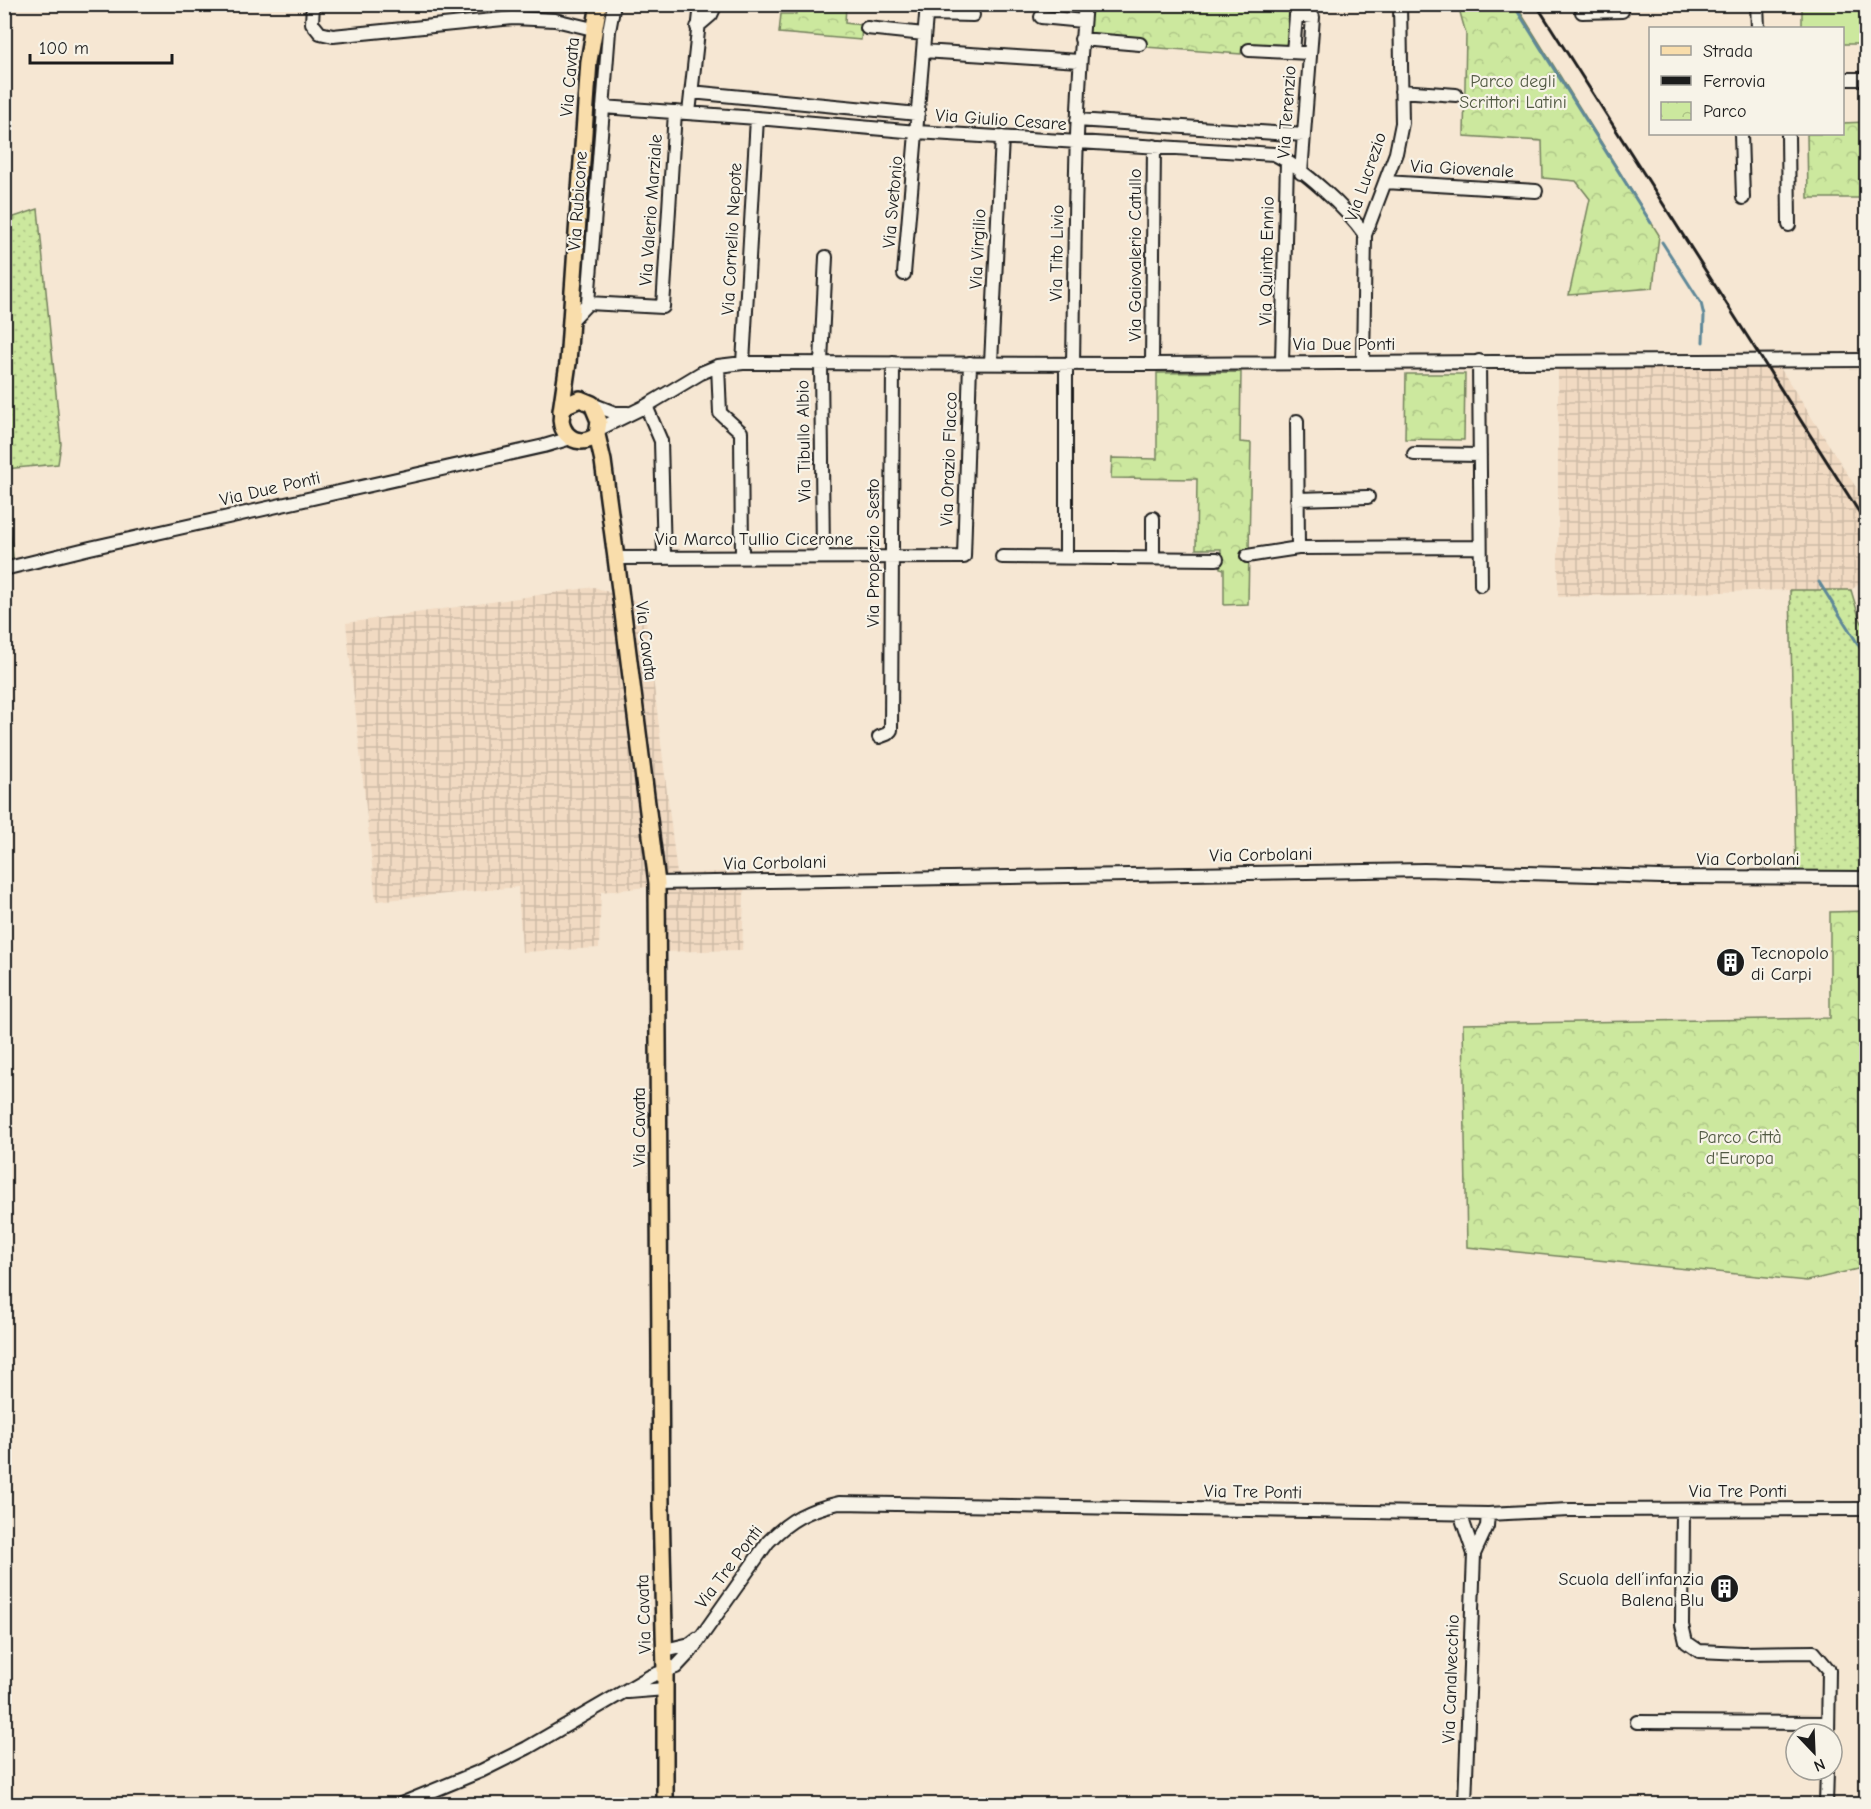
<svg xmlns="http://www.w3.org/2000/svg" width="1871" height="1809" font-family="'Comic Neue',sans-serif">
<defs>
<pattern id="industrial-grid" width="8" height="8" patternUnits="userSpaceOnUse" patternTransform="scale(1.5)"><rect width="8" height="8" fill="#f1dac2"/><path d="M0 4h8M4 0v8" fill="none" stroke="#cebaa6"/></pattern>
<pattern id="grass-dots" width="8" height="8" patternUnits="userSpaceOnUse" patternTransform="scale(1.5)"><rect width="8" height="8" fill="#cce89e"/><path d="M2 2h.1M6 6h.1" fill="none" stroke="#afc688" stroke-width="1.8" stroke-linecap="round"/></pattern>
<pattern id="park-crowns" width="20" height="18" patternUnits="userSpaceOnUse" patternTransform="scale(1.5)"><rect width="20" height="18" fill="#cce89e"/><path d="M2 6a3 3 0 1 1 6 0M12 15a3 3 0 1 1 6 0" fill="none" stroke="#afc688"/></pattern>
</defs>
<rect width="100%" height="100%" fill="#f6e7d3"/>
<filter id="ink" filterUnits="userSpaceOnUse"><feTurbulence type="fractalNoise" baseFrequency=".0167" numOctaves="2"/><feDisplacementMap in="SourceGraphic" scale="12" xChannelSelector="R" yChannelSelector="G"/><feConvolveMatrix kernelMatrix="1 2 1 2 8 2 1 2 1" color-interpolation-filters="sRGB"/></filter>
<g filter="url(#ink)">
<!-- industrial -->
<path fill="url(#industrial-grid)" d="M1711,362L1777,363L1866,503V579L1851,590H1790L1558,597V368Z
M594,587L644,604L677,874L745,871L742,950L659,952L657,886L601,892L599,948L522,952L518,887L376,901L346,623Z"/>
<!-- grass -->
<path fill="url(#grass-dots)" stroke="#74825d" stroke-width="1.5" d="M38,209L61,444L58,464L5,469V220Z
M4,475L14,566L4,568Z
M1790,590H1851L1859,617L1866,630V874L1796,873Z"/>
<!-- park -->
<path fill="url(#park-crowns)" stroke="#74825d" stroke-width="1.5" d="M797,5H846L845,23L862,25L861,40L779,33L781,14H796Z
M1089,5H1291L1287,48L1242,46L1241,54L1145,47L1085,36Z
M1456,5H1516L1659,235L1653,288L1569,295L1590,199L1576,181L1543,178L1542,141L1464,136L1466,34L1458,5Z
M1866,122V185L1860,186V198H1808L1807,134H1842L1843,123Z
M1241,372L1240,442L1251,443L1248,604L1224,605V569L1220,568L1221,549H1196L1197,479L1111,478L1112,458L1157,459V373Z
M1406,374H1465L1464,440L1405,439Z
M1866,911V1267L1807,1281L1467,1247L1463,1024L1830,1018V912Z"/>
<!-- garden -->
<path fill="#cce89e" stroke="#74825d" stroke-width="1.5" d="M1802,5H1866V44H1843L1842,28H1802Z"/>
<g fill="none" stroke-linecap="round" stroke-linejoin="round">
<!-- stream -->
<path stroke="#5e8898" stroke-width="3" d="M1513,4L1651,223
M1662,242L1701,303L1704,316L1703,342
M1819,582L1866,657"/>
<defs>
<path id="minor" d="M313,4L312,23L320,33L333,36L513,18L555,20L593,29
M1757,4L1758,28
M1582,12L1622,11V4
M926,14L973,15
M1296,15L1313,17L1301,173
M1041,17L1083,21
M697,27L711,15L716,4
M867,28L924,34
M1081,39L1140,44
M1249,50L1310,53
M923,51L1079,61
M1293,52L1297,4
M1842,79H1866
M1401,91L1456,95
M691,92L918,114
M603,107L757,118L917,132L1274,154C1304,169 1346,208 1365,235
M689,113L701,4
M1077,120L1304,135
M1741,134L1743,198
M1788,134L1789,225
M1385,182L1536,191
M904,274L927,4
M588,303L663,307L675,112
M570,322L588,303L609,31L614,4
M1479,361L1481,585
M1282,362L1287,161
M1363,362L1365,235L1396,153L1402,123L1400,4
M743,363L757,118
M991,363L1002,137
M1073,364C1075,244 1074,124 1085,4
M1152,364L1154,146
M718,366L720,413L741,432L742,557
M592,404L615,413H628
M646,406L661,441L664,557
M1297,421L1298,548
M599,429L646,406L701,373L718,366L743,363L1152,364L1866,360
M1414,454L1480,455
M1297,499L1368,497
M823,556L821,362L826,257
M1066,556V364
M1247,556L1298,548L1480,547
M1002,557L1217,559
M616,558L964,557L970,363
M1153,558V518
M4,569L90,548L544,446L571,438
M879,737L887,734L891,730L893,363
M657,883L1424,870L1661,877L1866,878
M1683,1510L1682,1625L1686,1642L1699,1651L1742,1653L1814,1652L1829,1670L1828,1734
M1463,1514V1522L1474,1554
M665,1650L690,1644L698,1638
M628,1692L665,1689
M1637,1722L1828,1723
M401,1804L481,1771L527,1748L651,1676L676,1667L691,1651L768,1542C790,1519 808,1510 839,1503L1488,1514L1570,1510L1866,1509
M1465,1804L1474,1554L1487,1526L1488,1514
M1826,1804L1827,1770"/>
<path id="major" d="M580,399L592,404L599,421L597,435C574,453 551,426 566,405Z
M561,411L568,363L589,61L599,4
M597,435L603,461L616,558L657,883L661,1507L665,1671V1804"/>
</defs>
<!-- minor casing -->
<use href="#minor" stroke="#1c1c1c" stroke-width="16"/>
<!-- major casing -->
<use href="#major" stroke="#1c1c1c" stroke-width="20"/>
<!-- minor -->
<use href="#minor" stroke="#f7f3e8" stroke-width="12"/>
<!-- major -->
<use href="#major" stroke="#f9ddab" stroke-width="15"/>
<!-- rail -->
<path stroke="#1c1c1c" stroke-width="3" d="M1536,4L1866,523"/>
</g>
</g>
<!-- icons -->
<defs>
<symbol id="building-disc" viewBox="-11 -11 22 22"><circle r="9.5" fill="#1c1c1c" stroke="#f7f3e8"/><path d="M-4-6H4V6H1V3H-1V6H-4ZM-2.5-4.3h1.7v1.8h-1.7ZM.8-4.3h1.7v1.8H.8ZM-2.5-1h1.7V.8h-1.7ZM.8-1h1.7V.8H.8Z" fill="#fff"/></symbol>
</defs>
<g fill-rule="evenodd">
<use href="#building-disc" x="1714" y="946" width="33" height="33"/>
<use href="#building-disc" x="1708" y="1572" width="33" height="33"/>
</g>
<g text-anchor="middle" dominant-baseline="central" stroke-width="4.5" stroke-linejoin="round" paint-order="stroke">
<!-- street labels -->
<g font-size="18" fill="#1c1c1c" stroke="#f7f3e8">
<text transform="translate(570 77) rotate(-85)">Via Cavata</text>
<text transform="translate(1287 112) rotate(-86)">Via Terenzio</text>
<text transform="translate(1001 120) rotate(4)">Via Giulio Cesare</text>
<text transform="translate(1462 169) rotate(3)">Via Giovenale</text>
<text transform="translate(1366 177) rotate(-71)">Via Lucrezio</text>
<text transform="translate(578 201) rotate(-86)">Via Rubicone</text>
<text transform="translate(893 202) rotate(-85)">Via Svetonio</text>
<text transform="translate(651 210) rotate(-86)">Via Valerio Marziale</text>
<text transform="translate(732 239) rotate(-87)">Via Cornelio Nepote</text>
<text transform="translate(978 249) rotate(-87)">Via Virgilio</text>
<text transform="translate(1057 253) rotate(-89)">Via Tito Livio</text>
<text transform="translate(1135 255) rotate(-90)">Via Gaiovalerio Catullo</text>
<text transform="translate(1267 261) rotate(-89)">Via Quinto Ennio</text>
<text x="1344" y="344">Via Due Ponti</text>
<text transform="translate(804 441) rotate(-91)">Via Tibullo Albio</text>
<text transform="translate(949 459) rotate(-88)">Via Orazio Flacco</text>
<text transform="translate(270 489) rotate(-13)">Via Due Ponti</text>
<text x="754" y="539">Via Marco Tullio Cicerone</text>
<text transform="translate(873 553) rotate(-90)">Via Properzio Sesto</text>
<text transform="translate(646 641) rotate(83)">Via Cavata</text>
<text transform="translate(1261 855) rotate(-1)">Via Corbolani</text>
<text x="1748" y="859">Via Corbolani</text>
<text transform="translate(775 863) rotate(-1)">Via Corbolani</text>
<text transform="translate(639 1127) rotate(-90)">Via Cavata</text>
<text x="1738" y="1491">Via Tre Ponti</text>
<text transform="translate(1253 1492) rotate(1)">Via Tre Ponti</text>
<text transform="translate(729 1567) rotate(-53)">Via Tre Ponti</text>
<text transform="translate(644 1614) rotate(-92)">Via Cavata</text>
<text transform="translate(1451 1679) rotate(-88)">Via Canalvecchio</text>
</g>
<!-- park labels -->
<g font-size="18" fill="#515943" stroke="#f7f3e8">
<text x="1513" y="81">Parco degli<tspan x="1513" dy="21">Scrittori Latini</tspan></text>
<text x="1740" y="1137">Parco Città<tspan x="1740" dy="21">d'Europa</tspan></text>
</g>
<!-- poi labels -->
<g font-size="18" fill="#1c1c1c" stroke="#f7f3e8" text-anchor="start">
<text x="1751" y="953">Tecnopolo<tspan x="1751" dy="21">di Carpi</tspan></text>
<text x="1704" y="1579" text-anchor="end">Scuola dell’infanzia<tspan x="1704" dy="21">Balena Blu</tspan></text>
</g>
</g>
<!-- margin -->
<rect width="1871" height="1809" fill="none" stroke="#f7f3e8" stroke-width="24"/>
<rect x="12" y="12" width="1847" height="1785" fill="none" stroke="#1c1c1c" stroke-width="2" filter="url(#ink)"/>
<!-- legend -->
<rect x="1649" y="27" width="195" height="108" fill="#f7f3e8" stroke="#9f9d96" stroke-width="1.5"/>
<rect x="1661" y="46" width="30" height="9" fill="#f9ddab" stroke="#9f9d96" stroke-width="1.5"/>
<text x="1703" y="57" font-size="18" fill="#1c1c1c">Strada</text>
<rect x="1661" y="76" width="30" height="9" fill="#1c1c1c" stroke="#9f9d96" stroke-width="1.5"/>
<text x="1703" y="87" font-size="18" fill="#1c1c1c">Ferrovia</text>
<rect x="1661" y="102" width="30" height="18" fill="url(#park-crowns)" stroke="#9f9d96" stroke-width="1.5"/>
<text x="1703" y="117" font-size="18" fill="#1c1c1c">Parco</text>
<!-- north arrow -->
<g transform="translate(1814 1752) rotate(157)"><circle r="28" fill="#f7f3e8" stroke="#9f9d96" stroke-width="1.5"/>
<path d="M0-4.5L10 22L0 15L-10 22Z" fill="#1c1c1c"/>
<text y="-9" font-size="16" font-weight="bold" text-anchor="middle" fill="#1c1c1c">N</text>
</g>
<!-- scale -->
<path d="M30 54v9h142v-9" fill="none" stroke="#1c1c1c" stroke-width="3"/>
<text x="39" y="54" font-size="18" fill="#1c1c1c" stroke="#f7f3e8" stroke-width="4.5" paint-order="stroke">100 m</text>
</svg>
